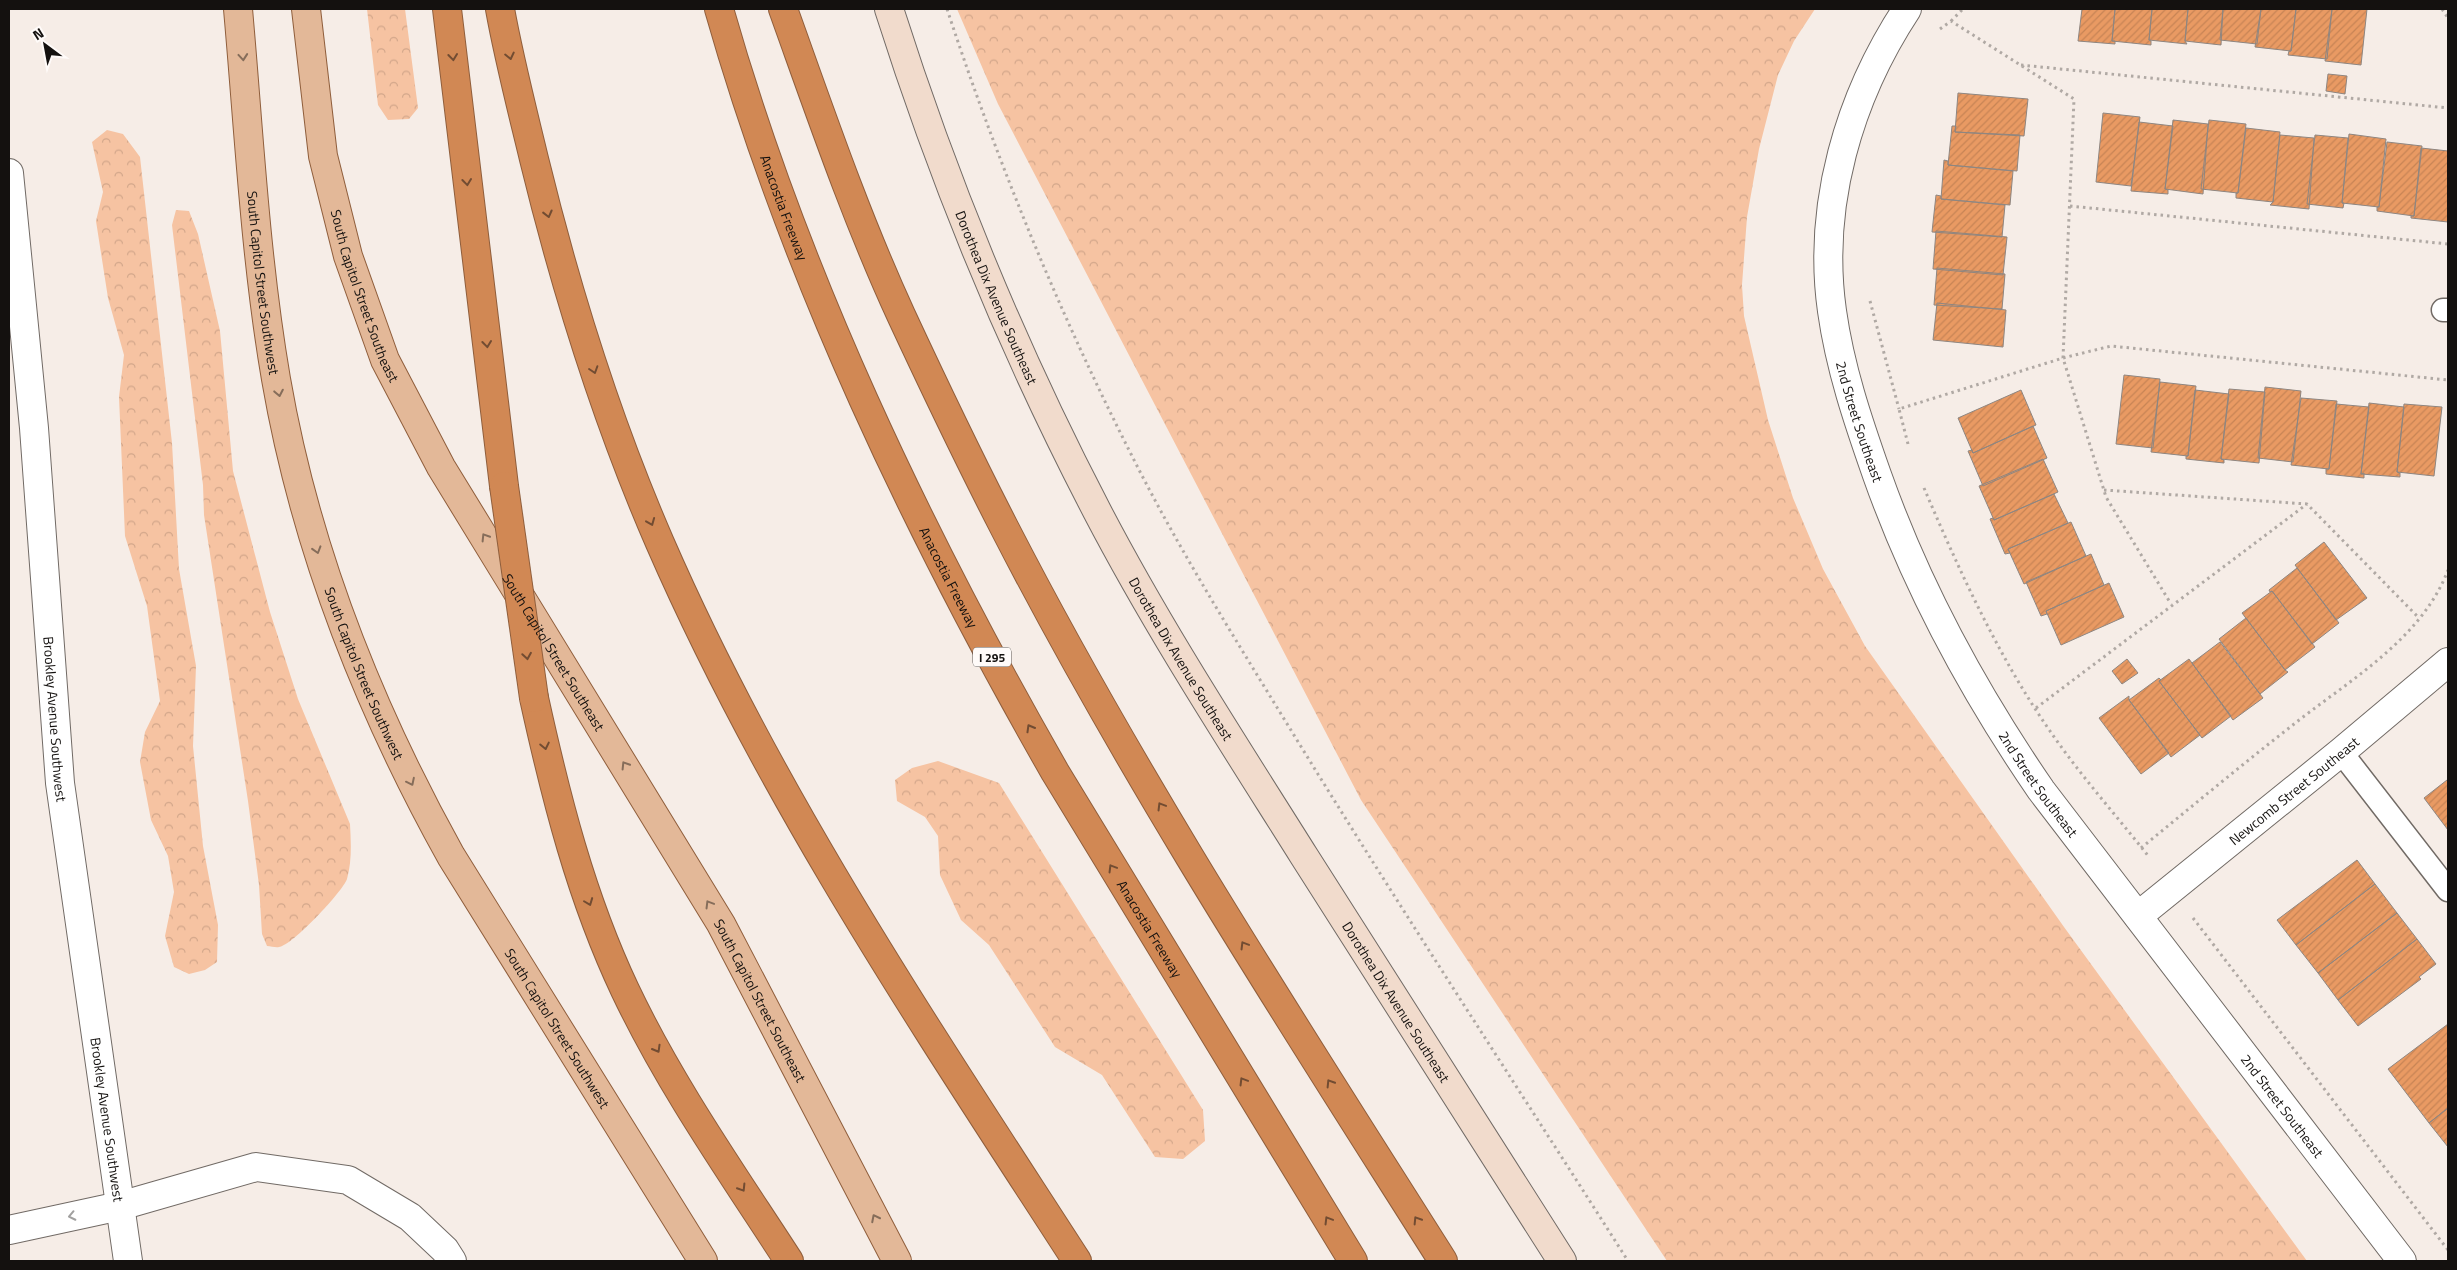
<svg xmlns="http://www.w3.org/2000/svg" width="2457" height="1270" font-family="'Titillium Web',sans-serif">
<defs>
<pattern id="forest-crowns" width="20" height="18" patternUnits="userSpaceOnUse" patternTransform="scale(1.25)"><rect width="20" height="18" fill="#f6c3a2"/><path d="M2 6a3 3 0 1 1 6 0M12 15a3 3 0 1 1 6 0" fill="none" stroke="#d2a68a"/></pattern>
<pattern id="building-hatch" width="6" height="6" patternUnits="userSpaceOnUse" patternTransform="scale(1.25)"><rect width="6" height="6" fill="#e99a63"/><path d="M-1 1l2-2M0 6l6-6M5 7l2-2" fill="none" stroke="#c78455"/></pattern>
</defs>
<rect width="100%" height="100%" fill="#f6ede7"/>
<!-- forest -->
<path fill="url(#forest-crowns)" d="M367,9H405L418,108L409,119L388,120L378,105Z
M957,9H1815L1794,41L1778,75L1759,149L1747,217L1742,285L1744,316L1768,420L1793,498L1823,569L1865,646L2064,927L2307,1261H1667L1361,800L998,104Z
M107,130L123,134L140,157L172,443L179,569L196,666L193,746L203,846L218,925L217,962L205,970L189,974L174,967L165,936L174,892L168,856L151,820L140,762L145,732L160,701L147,606L125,536L119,397L124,355L108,298L96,221L103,192L92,142Z
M176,210L189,211L198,234L220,331L233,471L270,612L298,699L350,824C351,842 352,861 347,879C343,891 292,946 279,947C276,948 271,946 267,946L262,934L259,885L248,801L204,515L203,485L172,225Z
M938,761L999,783L1203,1110L1205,1141L1183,1159L1155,1157L1102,1075L1055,1047L989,945L961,920L940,875L938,836L925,817L897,801L895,780L912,768Z"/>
<!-- building -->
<path fill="url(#building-hatch)" stroke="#8e8681" d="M2082,9H2115L2112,41H2115V44L2078,41Z
M2115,9H2152L2149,40L2151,41V45L2112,41Z
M2152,9H2188L2185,41L2187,44L2149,40Z
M2188,9H2223L2221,45L2185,41Z
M2223,9H2261L2257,44L2220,40Z
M2261,9H2296L2291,51L2255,47Z
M2296,9H2332L2327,59L2288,55L2289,51H2291Z
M2332,9H2367L2361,65L2325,61Z
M2328,74L2347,76L2345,94L2326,91Z
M1958,93L2028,99L2024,136L1955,132Z
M2103,113L2140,117L2131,186L2096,182Z
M2173,120L2208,124L2203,194L2165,189Z
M2209,120L2246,124L2238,193L2201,189Z
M2139,122L2173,126L2165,189L2168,190V194L2131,191Z
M1952,126H1956L1955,132L2020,135L2017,171L1948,165Z
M2246,128L2280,132L2273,202L2236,198V193H2238Z
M2349,134L2386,139L2379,207L2342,203Z
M2280,135L2314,138L2309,209L2270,205L2273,202Z
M2315,135L2348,138L2342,203H2344L2343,208L2307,204Z
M2387,142L2422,146L2414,216L2377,211V207H2379Z
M2421,148L2448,151V222L2411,218V216H2414Z
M1944,160L1948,161V165L2013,171L2010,205L1941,199Z
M1936,195L1941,196V199L2005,205L2002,237L1932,232Z
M1936,231L2007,237L2003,275L1933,269Z
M1937,268L2005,274L2002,309L1934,305Z
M1937,303L2006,310L2003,347L1933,340Z
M2124,375L2160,379L2153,448L2116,444Z
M2160,382L2196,386L2188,456L2151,452Z
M2265,387L2301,391L2293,462L2258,458Z
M2229,389L2265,392L2259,463L2221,459Z
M2021,390L2036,425L1973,453L1958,418Z
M2195,390L2229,394L2221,459L2224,460V463L2186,459V456H2188Z
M2301,398L2337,401L2329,469L2291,465Z
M2369,403L2404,407L2397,472L2400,473V477L2361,474Z
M2336,404L2369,407L2361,474L2364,473V478L2326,474V469H2329Z
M2404,404L2442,407L2434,476L2397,472Z
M2033,426L2047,458L1983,486L1968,451L1972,450L1973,453Z
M2043,459L2058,492L1994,520L1979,486Z
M2054,494L2068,523L2008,549L2010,553L2005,554L1990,519L1993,518L1994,520Z
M2071,522L2086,556L2024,584L2008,549Z
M2324,542L2367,598L2336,620L2295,565Z
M2091,554L2104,585L2046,611L2047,614L2041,616L2026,582Z
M2297,568L2339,623L2312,644L2272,591L2270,592L2269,590Z
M2109,583L2124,617L2061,645L2046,611Z
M2272,591L2315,647L2285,670L2242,613Z
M2246,618L2285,670L2288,672L2260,694L2219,639Z
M2220,642L2263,698L2233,720L2192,663Z
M2127,659L2138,673L2122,684L2112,671Z
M2189,659L2231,716L2202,738L2159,681Z
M2159,678L2161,680L2159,681L2200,735L2171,757L2129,700Z
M2129,696V700L2169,753L2141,774L2099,718Z
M2447,780L2448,781V830L2424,798Z
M2357,860L2375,884L2296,945L2277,920Z
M2375,884L2397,913L2318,973L2296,945Z
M2397,913L2417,939L2338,1000L2318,973Z
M2417,939L2436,964L2419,977L2421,979L2358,1026L2338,1000Z
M2448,1024V1108L2429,1123L2388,1069Z
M2448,1108V1147L2429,1123Z"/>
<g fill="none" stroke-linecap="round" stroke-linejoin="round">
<defs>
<path id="service" d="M2443,310H2448
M2341,752L2448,890"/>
<g id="minor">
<path id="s1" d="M1907,9C1849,97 1817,205 1832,311C1840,368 1858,421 1877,475C1917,588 1973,691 2041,790L2402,1261"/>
<path id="s2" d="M9,173L34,428L60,783L128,1261"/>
<path id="s3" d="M2138,916L2341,752L2448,662"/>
<path d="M9,1230L120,1206L256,1167L348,1180L410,1217L445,1250L452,1261"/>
</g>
<g id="secondary">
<path id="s4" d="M889,9C944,182 1013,350 1097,511C1159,630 1233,743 1304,856C1390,991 1476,1126 1562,1261"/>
</g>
<g id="primary">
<path id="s5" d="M238,9C249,132 255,257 276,379C305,547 368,707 451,856L703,1261"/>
<path id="s6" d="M306,9L323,156L348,256L385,360L441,467L721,924L897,1261"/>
</g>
<g id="motorway">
<path d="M447,9L504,486"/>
<path d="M500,9C509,59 522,109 534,159C566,290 606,419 660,543C771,798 927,1029 1077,1261"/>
<path id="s7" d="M719,9C795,276 917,531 1055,772L1353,1261"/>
<path d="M783,9C820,112 855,215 901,315C934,386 968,457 1004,527C1134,780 1291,1021 1443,1261"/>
<path d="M534,698C556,798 581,897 625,990C670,1085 732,1173 789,1261"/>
</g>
</defs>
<!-- service casing -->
<use href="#service" stroke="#716a65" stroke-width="25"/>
<!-- minor casing -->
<use href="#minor" stroke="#716a65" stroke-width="30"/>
<!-- secondary casing -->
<use href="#secondary" stroke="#716a65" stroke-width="30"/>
<!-- primary casing -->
<use href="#primary" stroke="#8f5e3c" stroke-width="30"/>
<!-- motorway casing -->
<use href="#motorway" stroke="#8f5e3c" stroke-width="30"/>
<!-- path -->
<path stroke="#b0a9a4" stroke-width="3" stroke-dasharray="2.5 4" stroke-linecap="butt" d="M947,9C997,161 1058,310 1131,454C1178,548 1234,637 1289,727C1399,907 1515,1083 1628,1261
M2442,9L2448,18
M1951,21L1963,9
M1940,29L1951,21L2074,99L2063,358L2106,497L2171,604
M2021,65L2448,108
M2070,206L2448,244
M1870,301L1899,409
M1908,444L1899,409L2063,358L2111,346L2448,380
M1924,488C1959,570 1999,658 2050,731C2080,775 2116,815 2149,857
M2104,490L2307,504L2419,618
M2036,708L2307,504
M2141,848C2190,808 2239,767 2289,728C2346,682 2421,641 2448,570
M2193,918L2448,1250"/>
<!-- service -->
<use href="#service" stroke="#fff" stroke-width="22"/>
<!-- minor -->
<use href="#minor" stroke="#fff" stroke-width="28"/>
<!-- secondary -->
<use href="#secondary" stroke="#f1dbcc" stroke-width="28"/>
<!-- primary -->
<use href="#primary" stroke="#e3b898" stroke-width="28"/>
<!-- motorway -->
<use href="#motorway" stroke="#d18854" stroke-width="28"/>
<defs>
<path id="motorway-bridge" d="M504,486L534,698"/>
</defs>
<!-- motorway-bridge casing -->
<use href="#motorway-bridge" stroke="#8f5e3c" stroke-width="30" stroke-linecap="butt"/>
<!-- motorway-bridge -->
<use href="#motorway-bridge" stroke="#d18854" stroke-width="28"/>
</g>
<!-- one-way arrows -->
<defs><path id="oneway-chevron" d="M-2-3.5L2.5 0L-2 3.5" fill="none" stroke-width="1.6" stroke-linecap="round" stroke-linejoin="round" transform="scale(1.25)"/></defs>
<g stroke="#724c32">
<use href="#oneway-chevron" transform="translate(510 56) rotate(77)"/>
<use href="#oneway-chevron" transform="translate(453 57) rotate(83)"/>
<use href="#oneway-chevron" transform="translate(467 182) rotate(83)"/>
<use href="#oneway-chevron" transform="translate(548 214) rotate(76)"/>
<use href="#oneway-chevron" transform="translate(487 344) rotate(83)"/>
<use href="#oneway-chevron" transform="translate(594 370) rotate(72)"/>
<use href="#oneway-chevron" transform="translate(651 522) rotate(68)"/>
<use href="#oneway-chevron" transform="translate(527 656) rotate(81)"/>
<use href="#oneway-chevron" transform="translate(1030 728) rotate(-120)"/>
<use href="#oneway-chevron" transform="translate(545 746) rotate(78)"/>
<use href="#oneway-chevron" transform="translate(1161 806) rotate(-121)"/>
<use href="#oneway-chevron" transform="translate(1112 868) rotate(-121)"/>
<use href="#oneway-chevron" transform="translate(589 902) rotate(69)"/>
<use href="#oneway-chevron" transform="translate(1244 945) rotate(-121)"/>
<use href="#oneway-chevron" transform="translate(657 1049) rotate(60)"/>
<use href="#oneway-chevron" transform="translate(1243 1081) rotate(-121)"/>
<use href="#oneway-chevron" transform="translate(1330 1083) rotate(-122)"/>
<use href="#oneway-chevron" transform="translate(742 1188) rotate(58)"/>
<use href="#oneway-chevron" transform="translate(1328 1220) rotate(-121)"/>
<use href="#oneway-chevron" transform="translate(1417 1220) rotate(-122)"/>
</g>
<g stroke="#866d5a">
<use href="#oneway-chevron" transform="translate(243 57) rotate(85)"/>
<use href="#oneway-chevron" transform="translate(279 393) rotate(79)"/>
<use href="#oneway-chevron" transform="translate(485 537) rotate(-122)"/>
<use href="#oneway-chevron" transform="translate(317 550) rotate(73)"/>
<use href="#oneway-chevron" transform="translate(625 765) rotate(-122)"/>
<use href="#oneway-chevron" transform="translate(411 782) rotate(64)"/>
<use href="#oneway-chevron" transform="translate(709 904) rotate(-121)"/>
<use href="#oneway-chevron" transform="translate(875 1218) rotate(-117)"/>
</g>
<use stroke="#a1a09f" href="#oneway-chevron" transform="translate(72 1216) rotate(168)"/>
<g text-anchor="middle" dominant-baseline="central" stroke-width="5" stroke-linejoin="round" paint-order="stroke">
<!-- shield labels -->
<rect fill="#fffbf9" stroke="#5a5755" stroke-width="1" x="973" y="647.5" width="38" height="19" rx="4"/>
<g font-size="12" font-weight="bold" fill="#14110f">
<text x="992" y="657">I 295</text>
</g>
<!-- street labels -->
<g font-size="14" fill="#14110f" stroke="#fffbf9">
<text stroke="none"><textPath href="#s7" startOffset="209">Anacostia Freeway</textPath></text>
<text stroke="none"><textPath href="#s5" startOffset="275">South Capitol Street Southwest</textPath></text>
<text stroke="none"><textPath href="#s6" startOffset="294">South Capitol Street Southeast</textPath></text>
<text stroke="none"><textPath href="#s4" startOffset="308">Dorothea Dix Avenue Southeast</textPath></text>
<text stroke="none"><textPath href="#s1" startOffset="432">2nd Street Southeast</textPath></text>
<text stroke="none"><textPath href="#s7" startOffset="614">Anacostia Freeway</textPath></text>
<text stroke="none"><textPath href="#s6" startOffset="699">South Capitol Street Southeast</textPath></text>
<text stroke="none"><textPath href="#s4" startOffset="714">Dorothea Dix Avenue Southeast</textPath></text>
<text stroke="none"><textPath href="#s5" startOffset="680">South Capitol Street Southwest</textPath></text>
<text stroke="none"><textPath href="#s2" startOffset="548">Brookley Avenue Southwest</textPath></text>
<text stroke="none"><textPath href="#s1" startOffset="838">2nd Street Southeast</textPath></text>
<text stroke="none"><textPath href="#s3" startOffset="200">Newcomb Street Southeast</textPath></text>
<text stroke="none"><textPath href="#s7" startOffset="1019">Anacostia Freeway</textPath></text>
<text stroke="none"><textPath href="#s6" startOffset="1104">South Capitol Street Southeast</textPath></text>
<text stroke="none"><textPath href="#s4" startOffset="1119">Dorothea Dix Avenue Southeast</textPath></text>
<text stroke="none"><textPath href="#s5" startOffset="1085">South Capitol Street Southwest</textPath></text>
<text stroke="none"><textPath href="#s1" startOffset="1242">2nd Street Southeast</textPath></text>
<text stroke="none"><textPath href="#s2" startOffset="952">Brookley Avenue Southwest</textPath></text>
</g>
</g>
<!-- border -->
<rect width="2457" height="1270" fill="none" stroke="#14110f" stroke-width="20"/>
<!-- north arrow -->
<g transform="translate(45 45) rotate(328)" stroke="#fffbf9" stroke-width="4" paint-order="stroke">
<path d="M0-4L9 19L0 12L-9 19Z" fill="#14110f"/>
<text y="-8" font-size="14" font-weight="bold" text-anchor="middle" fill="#14110f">N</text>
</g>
</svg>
